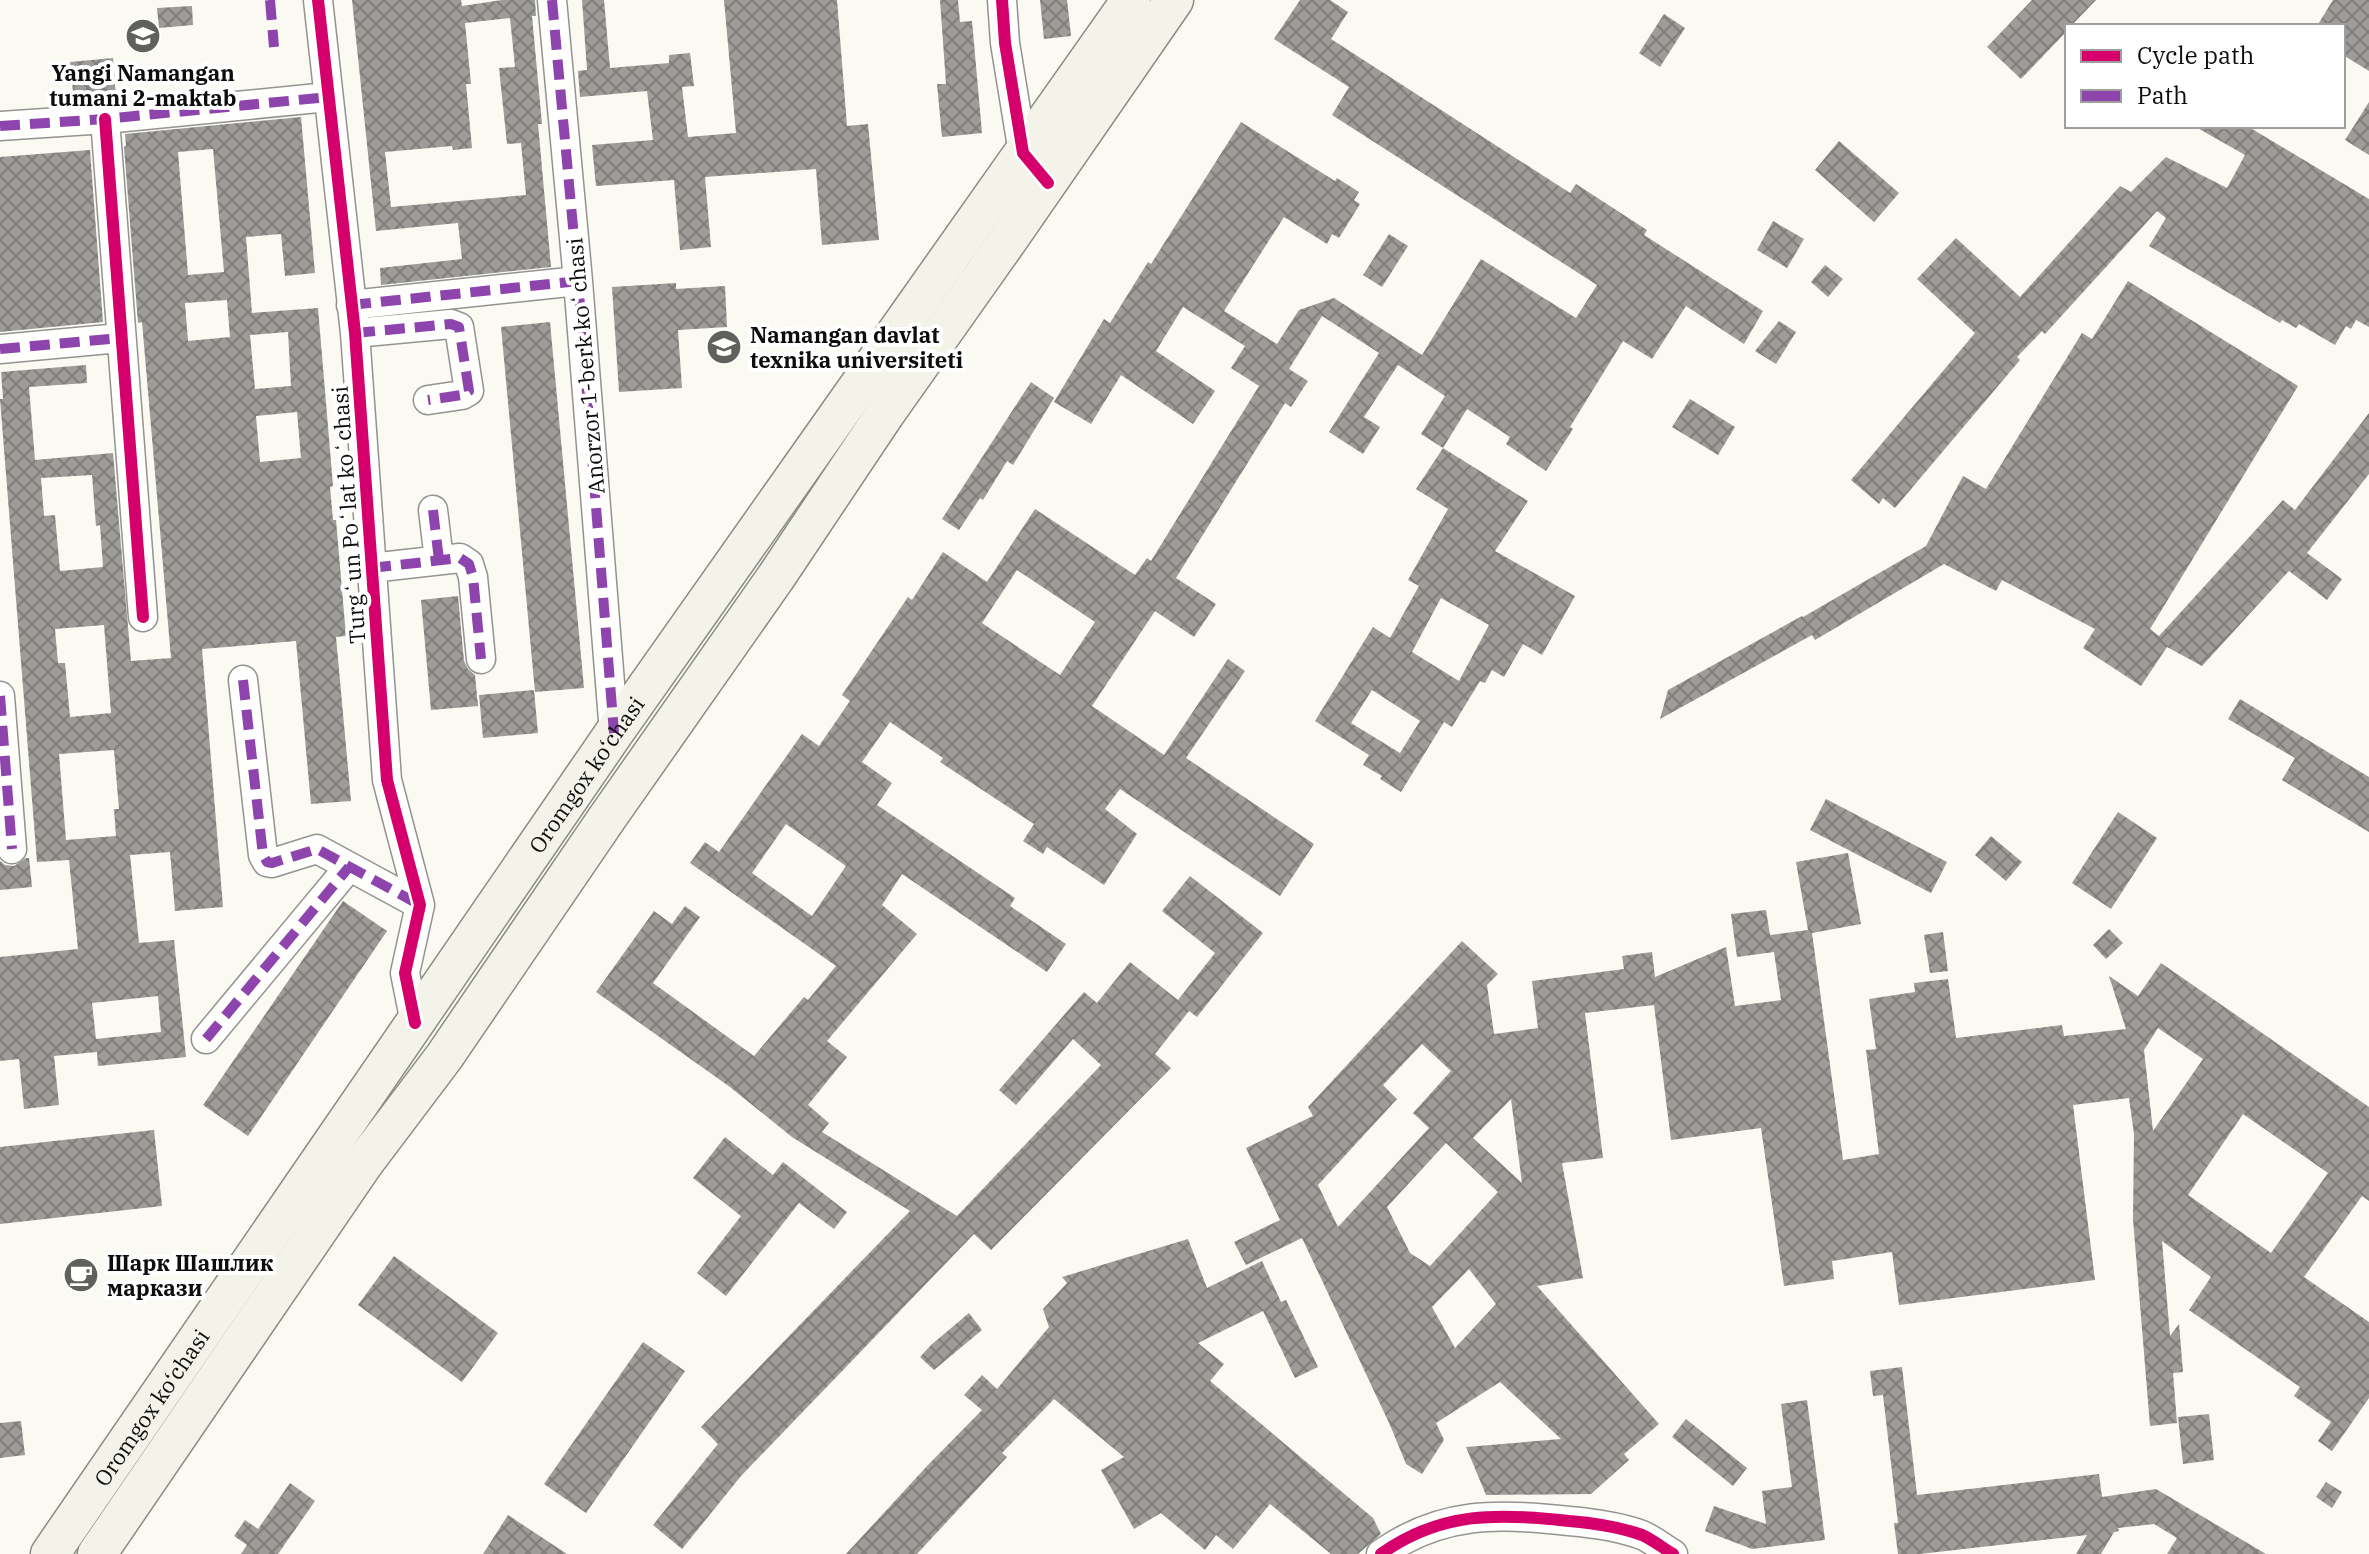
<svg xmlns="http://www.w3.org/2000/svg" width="2369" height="1554" font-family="'IBM Plex Serif',serif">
<defs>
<pattern id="building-cross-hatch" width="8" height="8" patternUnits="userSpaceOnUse" patternTransform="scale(2)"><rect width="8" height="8" fill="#9e9c98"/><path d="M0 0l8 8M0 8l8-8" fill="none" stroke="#7f7e7a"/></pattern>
</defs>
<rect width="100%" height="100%" fill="#faf9f2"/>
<!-- building -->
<path fill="url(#building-cross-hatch)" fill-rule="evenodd" d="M352,0H461L462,6L502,0H535L536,16H532L542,124H538L551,267L381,285L380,268L462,259L458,223L376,231ZM510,18L515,67L499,68L507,144L521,143L526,195L391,207L385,152L452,146L453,150L472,148L466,84H471L465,23Z
M582,0H604L610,68L669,63V55L690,53L694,86L682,87L688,137L736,133L724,0H837L847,126L868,124L879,240L822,245L816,169L705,177L711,247L680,250L674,180L596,186L592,145L653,140L647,91L580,97L578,71L587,70Z
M940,0H958L960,22L972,21L982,133L942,137L937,84H946Z
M1040,0H1067L1071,36L1044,39Z
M1300,0H1330L1348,12L1331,39L1570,193L1576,184L1647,230L1644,235L1763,311L1744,344L1686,306L1652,359L1623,341L1570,427L1573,429L1546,471L1506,444L1510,437L1467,409L1443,448L1421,434L1445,396L1398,365L1364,417L1380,427L1363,454L1329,432L1379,353L1322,316L1289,369L1308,381L1291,407L1285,403L1176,578L1216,604L1194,637L1155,611L1092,706L1164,755L1228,659L1245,671L1186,758L1314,844L1280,896L1120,789L1105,809L1137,834L1104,885L1047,847L1043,854L1023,841L1034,824L940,762L943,758L890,722L862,762L892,783L877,805L1015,898L1010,906L1066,944L1047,972L902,874L882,905L917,934L827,1041L847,1057L808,1105L829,1123L822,1132L957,1216L1101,1065L1073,1039L1016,1105L999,1090L1084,992L1097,1003L1130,962L1178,1000L1215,953L1162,911L1190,876L1263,933L1197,1017L1189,1011L1155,1054L1171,1068L991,1250L974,1234L741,1476L682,1549L653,1525L718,1444L701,1427L910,1211L792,1137L730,1087L596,992L654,911L672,924L685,906L700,917L653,983L754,1056L804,997L808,1000L836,966L690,863L705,842L719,852L802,734L819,746L850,701L842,695L908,597L912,600L943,552L987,582L1035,509L1135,575L1147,558L1151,561L1259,386L1231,368L1245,346L1183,307L1156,351L1215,391L1193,424L1121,375L1091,424L1054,402L1104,319L1110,323L1148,262L1151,264L1241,122L1335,181L1337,178L1359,192L1354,200L1360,204L1339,238L1332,234L1327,244L1284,217L1224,311L1277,344L1299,310L1334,298L1422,355L1481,259L1576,318L1597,285L1332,115L1349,87L1274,39ZM1017,570L1095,622L1060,675L982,623ZM786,824L846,866L812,916L752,873Z
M2032,0H2096L2071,26H2067V31L2021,79L1987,47Z
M2333,0H2369V71L2343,55V26H2317Z
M192,6L193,25L159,28L157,8Z
M1664,14L1685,28L1660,67L1639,53Z
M113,58L116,98L74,102L70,62Z
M2369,102V155L2345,140Z
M301,117L315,273L285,276L281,234L246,237L252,313L318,308L333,486L330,487L333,520H336L346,636L336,637L351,801L311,804L296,641L202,649L223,907L175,911L170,852L130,855L139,943L174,940L186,1057L98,1066L97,1052L54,1056L59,1105L24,1109L19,1059L0,1061V957L78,949L69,860L37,862L0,399H3L1,372L86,365L87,383L29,387L35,460L113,453L131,661L171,658L142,322L138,323L124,147L126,146L125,134ZM213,149L224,272L188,275L178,152ZM227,300L230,337L188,341L185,303ZM288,332L291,386L255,389L250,335ZM297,412L301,458L260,462L256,416ZM92,475L96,526L100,525L103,567L60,571L55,515L44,516L41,478ZM104,625L111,713L70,717L65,663H58L55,629ZM114,750L119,809H114L116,836L66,840L59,754ZM158,996L161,1032L96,1039L92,1003Z
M2194,126H2247L2369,199V327L2356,320L2351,329L2346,326L2335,345L2299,324L2296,328L2282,320L2280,323L2149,246L2166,218L2157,211L2045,334L2042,331L2017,357L2020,360L1895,508L1883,498L1879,504L1851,480L1975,333L1917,279L1956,238L2020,297L2120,186L2131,192L2166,157L2227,188L2245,155Z
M1839,141L1899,193L1874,222L1815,170Z
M90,150L103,322L0,332V157Z
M1773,221L1804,239L1787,268L1757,250Z
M1389,234L1408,246L1382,287L1363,275Z
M1825,265L1843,279L1828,297L1811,282Z
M2128,281L2298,386L2150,629L2159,636L2283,500L2295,510L2369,413V474L2307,553L2342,579L2327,600L2289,571L2202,666L2167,647L2141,686L2083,648L2095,629L2002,580L1996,591L1944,564L1815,640L1812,635L1660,719L1668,690L1802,616L1803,617L1926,546L1963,476L1986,489L2082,333L2092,339Z
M676,283V289L725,286L727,327L678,330L682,388L619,392L612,287Z
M1779,321L1796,332L1776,364L1755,351Z
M550,322L584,688L535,692L501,327Z
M1031,382L1054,398L1013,465L1007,461L983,500L980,498L959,530L942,519Z
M1690,399L1735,427L1718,455L1672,427Z
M1443,448L1528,501L1495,551L1575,596L1542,655L1523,644L1504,677L1492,670L1485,683L1480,681L1452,727L1444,722L1401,792L1380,779L1382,776L1363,765L1369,755L1315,721L1373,627L1390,638L1419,586L1408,580L1448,509L1416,489ZM1441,598L1489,625L1459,681L1412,652ZM1372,690L1420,721L1400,753L1351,723Z
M458,596L464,661L468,669L475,675L478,706L431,710L421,600Z
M534,690L538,733L483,738L479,695Z
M2240,699L2369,777V832L2282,780L2295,758L2228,719Z
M1826,799L1947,862L1931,893L1810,830Z
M2118,812L2157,838L2111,909L2072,883Z
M1991,836L2022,862L2006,881L1975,855Z
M1848,853L1861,924L1812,933L1843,1160L1879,1154L1866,1050L1876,1049L1869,999L1915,992L1914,983L1948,979L1956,1038L2062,1025L2064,1036L2126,1029L2109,976L2138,996L2161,963L2369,1107V1201L2362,1196L2304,1277L2369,1322V1398L2332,1451L2318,1441L2331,1422L2294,1396L2300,1387L2189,1310L2211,1277L2162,1241L2170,1336L2179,1324L2183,1372L2173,1373L2177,1423L2150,1426L2133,1219L2134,1134L2129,1098L2073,1105L2095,1280L1899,1305L1892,1252L1832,1261L1834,1279L1784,1286L1761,1128L1671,1140L1654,1005L1585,1013L1603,1158L1562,1163L1583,1278L1537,1286L1659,1424L1624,1454L1629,1460L1591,1494L1486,1495L1466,1447L1561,1439L1500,1382L1436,1423L1444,1440L1422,1474L1406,1464L1390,1425L1302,1238L1246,1265L1234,1242L1280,1220L1246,1148L1313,1116L1308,1107L1462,941L1498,974L1487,985L1494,1034L1538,1028L1532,981L1624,969L1622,956L1652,952L1655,977L1726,947L1735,1006L1781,1000L1774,952L1737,957L1731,914L1766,910L1770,935L1808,930L1796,862ZM2158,1028L2203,1059L2153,1131L2144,1050ZM1422,1044L1451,1071L1413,1113L1429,1128L1338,1227L1318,1185L1397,1099L1383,1085ZM1511,1099L1522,1183L1473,1138ZM2243,1114L2328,1173L2271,1253L2188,1195ZM1446,1143L1498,1192L1430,1266L1410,1253L1387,1207ZM1469,1269L1496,1304L1455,1348L1432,1307Z
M26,858H29L32,887L0,890V861L5,865L14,866Z
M343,901L387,931L248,1136L203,1105Z
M2109,929L2123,943L2106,959L2093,945Z
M1943,932L1948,971L1930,973L1924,935Z
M154,1130L162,1206L0,1224V1147Z
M725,1137L773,1175L783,1162L847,1212L834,1229L799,1203L726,1296L697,1273L741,1216L693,1178Z
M1188,1239L1207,1288L1262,1261L1281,1302L1286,1300L1318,1367L1295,1378L1263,1311L1198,1343L1224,1364L1210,1381L1373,1518L1381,1534L1358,1554H1331L1270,1504L1233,1549L1216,1535L1205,1550L1161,1513L1134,1529L1101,1470L1124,1457L1054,1399L1002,1453L1007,1457L917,1554H846L928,1465L982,1410L964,1395L982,1375L997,1389L1049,1327L1043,1309L1067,1283L1062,1277Z
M394,1256L498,1333L462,1382L358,1305Z
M969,1313L982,1330L934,1370L920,1357L931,1345Z
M643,1342L685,1371L586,1513L544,1484Z
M1902,1367L1917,1495L2099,1474L2102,1497L2156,1489L2266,1554H2167L2177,1538L2154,1524L2118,1528L2119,1531L2114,1532L2101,1554H2076L2087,1535L1920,1554H1898L1894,1523H1898L1883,1395L1873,1396L1870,1371Z
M1807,1400L1825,1540L1752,1549L1705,1531L1714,1506L1766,1524L1762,1491L1792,1487L1781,1404Z
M2209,1414L2214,1460L2183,1464L2178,1417Z
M1686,1419L1747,1468L1733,1486L1672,1437Z
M21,1421L25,1455L0,1458V1423Z
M2326,1482L2342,1492L2332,1508L2316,1497Z
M290,1483L315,1501L278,1554H241L247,1545L234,1536L245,1520L258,1529Z
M508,1515L567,1554H483Z"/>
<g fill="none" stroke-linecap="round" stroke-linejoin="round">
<defs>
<path id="minor" d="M318,0L355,333L387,780L420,905L405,973L415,1023
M552,0L578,281L614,733
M1002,0L1005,43L1023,153L1029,160
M105,119L143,617
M0,126L105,119L328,97
M351,305L578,281
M355,333L451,324L459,327L469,391L462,395L428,400
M0,349L120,338
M433,510L439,560
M371,568L460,558L469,564L473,577L481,659
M243,680L263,855L267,862L272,863L317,849L420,905
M0,696L12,849
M206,1039L349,867
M1381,1554C1441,1511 1500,1513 1569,1521C1593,1523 1620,1527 1642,1535C1653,1540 1663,1548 1673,1554"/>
<g id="secondary">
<path id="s1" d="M50,1554L614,733L1131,0"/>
<path d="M97,1554L364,1163L444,1057L607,818L776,577L885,414L1008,240L1174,0"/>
</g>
</defs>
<!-- minor casing -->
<use href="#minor" stroke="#949390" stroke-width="31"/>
<!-- secondary casing -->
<use href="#secondary" stroke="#8a8a87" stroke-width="41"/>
<!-- minor -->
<use href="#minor" stroke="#fefefd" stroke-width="28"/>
<!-- secondary -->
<use href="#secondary" stroke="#f4f3ea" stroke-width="38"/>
<!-- quiet -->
<path stroke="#8e44ad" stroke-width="10" stroke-dasharray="20 10" stroke-linecap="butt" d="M270,0L274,47
M552,0L578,281L614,733
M0,126L105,119L328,97
M351,305L578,281
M355,333L451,324L459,327L469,391L462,395L428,400
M0,349L120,338
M433,510L439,560
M371,568L460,558L469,564L473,577L481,659
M243,680L263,855L267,862L272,863L317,849L420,905
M0,696L12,849
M206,1039L349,867"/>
<defs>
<path id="cycleway" d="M318,0L355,333L387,780L420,905L405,973L415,1023
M1002,0L1005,43L1023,153L1048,183
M105,119L143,617
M1381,1554C1441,1511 1500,1513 1569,1521C1593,1523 1620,1527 1642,1535C1653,1540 1663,1548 1673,1554"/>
</defs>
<!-- cycleway casing -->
<use href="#cycleway" stroke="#fff" stroke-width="17"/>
<!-- cycleway -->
<use href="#cycleway" stroke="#d6006c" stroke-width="12"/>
</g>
<!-- icons -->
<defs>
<symbol id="school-disc" viewBox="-11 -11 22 22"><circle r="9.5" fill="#60605d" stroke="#fff"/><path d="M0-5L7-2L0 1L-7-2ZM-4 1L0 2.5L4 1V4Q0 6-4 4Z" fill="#fff"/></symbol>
<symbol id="university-disc" viewBox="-11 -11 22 22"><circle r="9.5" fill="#60605d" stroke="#fff"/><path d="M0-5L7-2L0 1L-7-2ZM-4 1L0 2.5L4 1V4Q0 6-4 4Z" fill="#fff"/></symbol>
<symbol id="cafe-disc" viewBox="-11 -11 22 22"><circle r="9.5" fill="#60605d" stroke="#fff"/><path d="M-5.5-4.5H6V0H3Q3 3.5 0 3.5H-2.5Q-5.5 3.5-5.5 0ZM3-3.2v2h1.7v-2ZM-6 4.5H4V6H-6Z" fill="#fff"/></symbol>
</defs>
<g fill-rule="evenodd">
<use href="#school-disc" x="123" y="16" width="40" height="40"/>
<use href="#university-disc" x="704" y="327" width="40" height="40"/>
<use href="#cafe-disc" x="61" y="1255" width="40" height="40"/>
</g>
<g text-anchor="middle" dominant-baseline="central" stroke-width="8" stroke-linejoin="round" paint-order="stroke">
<!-- poi labels -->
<g font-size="22" font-weight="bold" fill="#0d0d0d" stroke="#fff" text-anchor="start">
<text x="143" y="72" text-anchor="middle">Yangi Namangan<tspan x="143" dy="25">tumani 2-maktab</tspan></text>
<text x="750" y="334">Namangan davlat<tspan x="750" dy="25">texnika universiteti</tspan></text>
<text x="107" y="1262">Шарк Шашлик<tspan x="107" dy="25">маркази</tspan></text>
</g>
<!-- street labels -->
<g font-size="22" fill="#0d0d0d" stroke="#fff">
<text transform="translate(585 366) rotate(-95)">Anorzor 1-berk koʻchasi</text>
<text transform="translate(348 515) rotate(-94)">Turgʻun Poʻlat koʻchasi</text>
<text stroke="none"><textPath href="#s1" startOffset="946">Oromgox ko‘chasi</textPath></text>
<text stroke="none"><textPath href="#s1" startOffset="178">Oromgox ko‘chasi</textPath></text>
</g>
</g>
<!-- legend -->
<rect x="2065" y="24" width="280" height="104" fill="#ffffff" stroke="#9e9e9e" stroke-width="2"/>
<rect x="2081" y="50" width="40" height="12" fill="#d6006c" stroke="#9e9e9e" stroke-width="2"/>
<text x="2137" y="64" font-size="24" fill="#0d0d0d">Cycle path</text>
<rect x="2081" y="90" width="40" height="12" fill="#8e44ad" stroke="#9e9e9e" stroke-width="2"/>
<text x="2137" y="104" font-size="24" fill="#0d0d0d">Path</text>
</svg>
